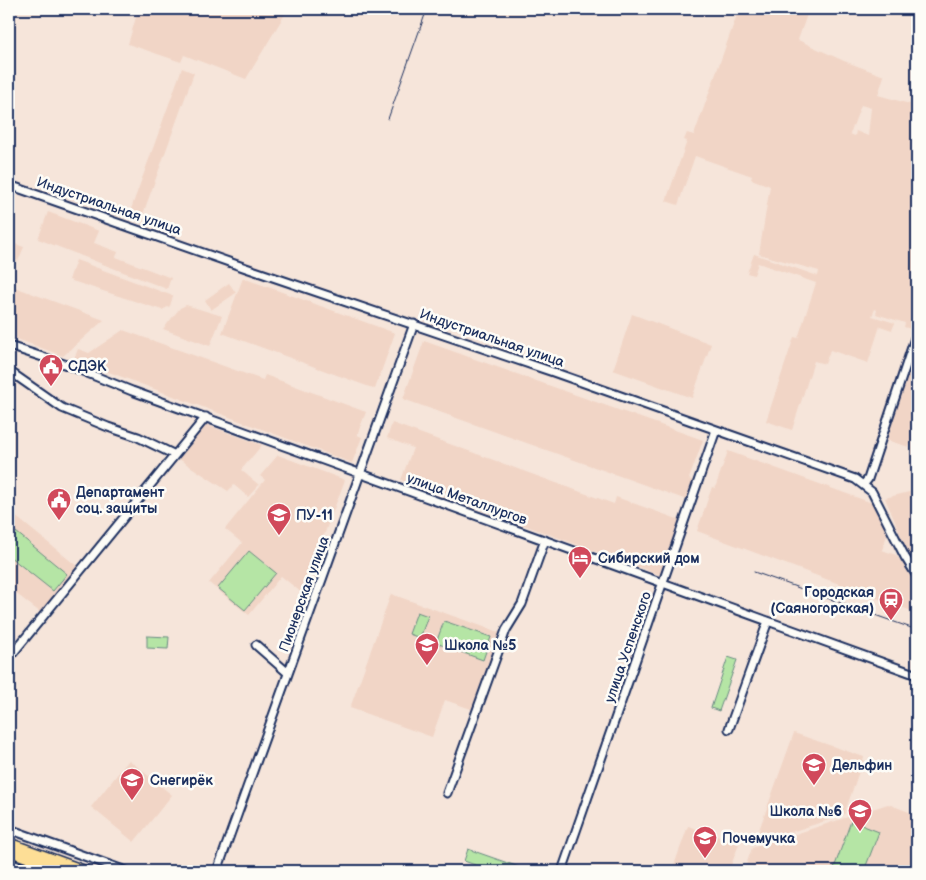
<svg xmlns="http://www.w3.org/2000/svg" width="926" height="880" font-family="'Balsamiq Sans',sans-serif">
<rect width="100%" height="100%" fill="#f6e5da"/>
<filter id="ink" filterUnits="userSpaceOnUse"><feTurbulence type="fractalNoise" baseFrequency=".02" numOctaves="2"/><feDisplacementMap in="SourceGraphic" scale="10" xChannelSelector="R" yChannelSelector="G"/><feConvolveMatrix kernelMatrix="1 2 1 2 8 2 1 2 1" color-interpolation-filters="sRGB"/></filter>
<g filter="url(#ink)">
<!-- built -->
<path fill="#f1d5c6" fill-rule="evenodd" d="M124,9L202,10L288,9L246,79L184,55L181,62L128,44L137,14Z
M739,9H809L798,40L844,61L884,76L878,95L917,106V322L915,330L904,327L905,323L876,314L877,310L875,309L872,316L895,323L892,330L880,326L868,363L830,350L825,364L814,361L792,430L766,421L794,337L798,338L816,283L758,263L754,275L747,273L754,254L818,276L819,271L759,254L770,186L751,179L752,176L695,156L678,205L666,201L687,141L684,140L687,133L694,135ZM861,105L871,108L868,136L856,131L855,136L850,134Z
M182,68L194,73L143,214L131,209Z
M48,212L99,231L94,243L118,252L116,257L171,278L167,289L38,239Z
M9,242L24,247L18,261L9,257Z
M76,260L173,296L170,306L162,310L69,280Z
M243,278L395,333L375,389L222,333Z
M229,283L236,293L211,310L205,300Z
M9,285L104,320L63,356L9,336Z
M186,305L222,316L210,346L163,329L180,308Z
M632,314L711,344L692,398L613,370Z
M123,330L263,380L265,375L366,412L357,435L362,437L352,463L74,359L78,349L89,353Z
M424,341L703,440L689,479L694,481L687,500L403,399Z
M917,349V423L909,447L886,440Z
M392,423L614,504L616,497L680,520L660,575L401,480L413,448L387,438Z
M204,424L262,445L241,470L259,485L248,497L234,485L228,491L179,459Z
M728,451L875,504L887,535L882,550L896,555L917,583V613L697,531L712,487L715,488Z
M278,455L345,480L302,593L281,576L249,615L209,583L242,543L225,529L265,480L260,476Z
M917,490V563L911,560L885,498Z
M9,511L78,567L41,613L9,588Z
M391,594L501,633L474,710L445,700L432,737L350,708Z
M794,733L864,757L844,815L754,844Z
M129,760L172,795L134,842L91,807Z
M888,804L917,815V871H744L752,848Z
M688,826L739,844L729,871H672Z"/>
<!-- green -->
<path fill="#b5e5a5" stroke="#688a82" d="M16,532L67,574L53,591L9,556V540Z
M249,551L276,573L245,610L218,588Z
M417,612L428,616L420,638L409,634Z
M444,621L491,637L483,660L436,643Z
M147,636L169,637L168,649L147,648Z
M728,657L737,660L719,711L711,708Z
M851,821L879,832L864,871H833Z
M468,849L519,867L517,871H492L464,861Z"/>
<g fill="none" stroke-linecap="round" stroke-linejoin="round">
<defs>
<path id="minor" d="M9,185L246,268L553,372L855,479L872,492L905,557L917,576
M9,346L70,366L132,391L917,675
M12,373L62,408L108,427L138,437L175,455
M864,484L868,479L917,332
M256,645L288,673
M9,658L206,417
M729,729L768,621
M447,793L506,630L522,604L545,540
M9,829L126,871
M9,863L32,871
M217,871L414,324
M562,871L716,430"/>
<path id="major" d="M9,843L86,871
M9,851L64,871"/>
</defs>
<!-- minor casing -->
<use href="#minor" stroke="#1b2f5e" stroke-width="11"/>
<!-- major casing -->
<use href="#major" stroke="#1b2f5e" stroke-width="12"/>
<!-- minor -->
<use href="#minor" stroke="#fdfcf7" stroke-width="7"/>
<!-- major -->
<use href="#major" stroke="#fdde96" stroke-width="9"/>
<!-- rail -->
<path stroke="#1b2f5e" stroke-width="1" d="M388,119L427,9
M754,572L917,630"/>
</g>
</g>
<!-- icons -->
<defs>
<symbol id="civic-pin" viewBox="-11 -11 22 30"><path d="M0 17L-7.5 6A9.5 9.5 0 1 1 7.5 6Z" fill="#d1495b" stroke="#fdfcf7"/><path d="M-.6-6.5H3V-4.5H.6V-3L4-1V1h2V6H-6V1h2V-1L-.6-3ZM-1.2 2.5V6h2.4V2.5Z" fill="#fff"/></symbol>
<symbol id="university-pin" viewBox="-11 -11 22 30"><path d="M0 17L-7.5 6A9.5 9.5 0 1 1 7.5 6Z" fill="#d1495b" stroke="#fdfcf7"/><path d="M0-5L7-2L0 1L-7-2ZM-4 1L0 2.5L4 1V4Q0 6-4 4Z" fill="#fff"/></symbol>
<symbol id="hotel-pin" viewBox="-11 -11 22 30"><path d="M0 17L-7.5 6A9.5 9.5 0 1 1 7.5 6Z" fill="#d1495b" stroke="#fdfcf7"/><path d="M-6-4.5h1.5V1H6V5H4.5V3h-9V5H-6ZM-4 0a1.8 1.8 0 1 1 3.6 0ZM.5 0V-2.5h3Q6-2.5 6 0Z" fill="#fff"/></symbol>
<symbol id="station-pin" viewBox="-11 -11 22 30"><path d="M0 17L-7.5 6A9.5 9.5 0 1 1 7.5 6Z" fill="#d1495b" stroke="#fdfcf7"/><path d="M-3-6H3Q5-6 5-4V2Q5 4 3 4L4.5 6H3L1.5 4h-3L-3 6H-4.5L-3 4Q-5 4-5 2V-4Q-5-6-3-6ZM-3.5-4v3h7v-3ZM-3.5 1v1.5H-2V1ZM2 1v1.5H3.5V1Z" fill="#fff"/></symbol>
<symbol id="school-pin" viewBox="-11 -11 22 30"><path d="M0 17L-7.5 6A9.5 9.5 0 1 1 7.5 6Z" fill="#d1495b" stroke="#fdfcf7"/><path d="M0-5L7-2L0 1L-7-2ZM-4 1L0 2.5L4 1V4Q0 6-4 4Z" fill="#fff"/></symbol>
</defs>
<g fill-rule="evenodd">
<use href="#civic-pin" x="37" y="352" width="28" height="38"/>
<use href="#civic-pin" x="45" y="486" width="28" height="38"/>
<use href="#university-pin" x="265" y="501" width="28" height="38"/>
<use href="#hotel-pin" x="566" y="544" width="28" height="38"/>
<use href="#station-pin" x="877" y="586" width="28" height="38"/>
<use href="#school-pin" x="413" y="631" width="28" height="38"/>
<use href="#school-pin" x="800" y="751" width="28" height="38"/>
<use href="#school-pin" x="118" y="766" width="28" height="38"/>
<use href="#school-pin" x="846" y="797" width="28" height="38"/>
<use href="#school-pin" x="691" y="824" width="28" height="38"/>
</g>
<g text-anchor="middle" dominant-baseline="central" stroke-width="5" stroke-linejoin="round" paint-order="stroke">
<!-- street labels -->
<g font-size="14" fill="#1b2f5e" stroke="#fdfcf7">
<text transform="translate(109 206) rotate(19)">Индустриальная улица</text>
<text transform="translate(492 338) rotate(19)">Индустриальная улица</text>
<text transform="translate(467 499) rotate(20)">улица Металлургов</text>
<text transform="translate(304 594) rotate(-70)">Пионерская улица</text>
<text transform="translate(628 647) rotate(-71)">улица Успенского</text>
</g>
<!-- poi labels -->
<g font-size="14" font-weight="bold" fill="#1b2f5e" stroke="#fdfcf7" text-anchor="start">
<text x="68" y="366">СДЭК</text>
<text x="76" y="492">Департамент<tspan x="76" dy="16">соц. защиты</tspan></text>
<text x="296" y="515">ПУ-11</text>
<text x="598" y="558">Сибирский дом</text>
<text x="874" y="592" text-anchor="end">Городская<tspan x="874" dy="16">(Саяногорская)</tspan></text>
<text x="444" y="645">Школа №5</text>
<text x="832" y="765">Дельфин</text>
<text x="150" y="780">Снегирёк</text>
<text x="842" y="811" text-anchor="end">Школа №6</text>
<text x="722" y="838">Почемучка</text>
</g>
</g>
<!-- margin -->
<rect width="926" height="880" fill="none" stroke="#fdfcf7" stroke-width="30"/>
<rect x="15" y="15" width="896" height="850" fill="none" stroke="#1b2f5e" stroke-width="2" filter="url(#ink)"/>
</svg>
